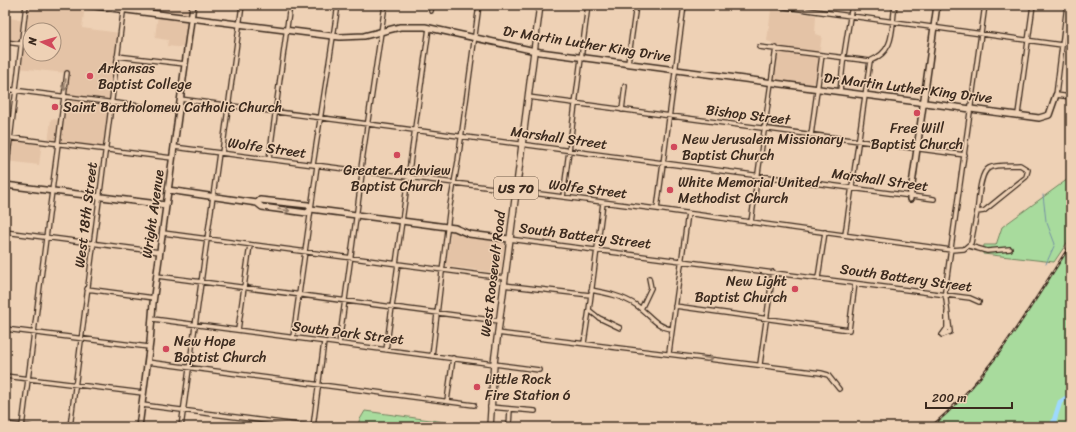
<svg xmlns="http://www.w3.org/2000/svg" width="1076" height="432" font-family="Sriracha,sans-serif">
<rect width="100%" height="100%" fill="#eed1b5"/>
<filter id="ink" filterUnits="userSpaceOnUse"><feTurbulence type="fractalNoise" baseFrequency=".025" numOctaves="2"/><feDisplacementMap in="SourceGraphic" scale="8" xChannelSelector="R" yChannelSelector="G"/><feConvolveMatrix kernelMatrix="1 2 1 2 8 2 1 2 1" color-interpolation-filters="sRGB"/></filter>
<g filter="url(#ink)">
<!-- built -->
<path fill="#e4c3a6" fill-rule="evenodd" d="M26,5H85L82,28L120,33L105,150L48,143L51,119L60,120L66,73L18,68L21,44L10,43L8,66H5V39L8,18L24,20ZM30,30H54V54H30Z
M159,5H193L187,48L167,46L168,40L155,38Z
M771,10L816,15L815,34L822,36L814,85L769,78L773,43L767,41Z
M11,138L42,142L39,165L7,161Z
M451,230L471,238L505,242L500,273L446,266Z"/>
<!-- green -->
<path fill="#a8db9d" stroke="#72825e" d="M1068,179L1071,182V237L1054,262L983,254L984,245H996L1002,227Z
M259,202L308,207L307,211L261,206Z
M1071,244V427H931C991,376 1029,308 1071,244Z
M365,411L481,427H359V421Z"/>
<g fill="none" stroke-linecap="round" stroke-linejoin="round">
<!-- stream -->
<path stroke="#7693a4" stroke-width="1" d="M1043,195L1046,221
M1046,264L1055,244L1047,223"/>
<!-- river -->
<path stroke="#9ed9fe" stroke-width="5" d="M1052,427L1060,402L1071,395"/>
<defs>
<path id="street" d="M771,5L1062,45
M1067,5L1056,95L1071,97
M431,11L432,5
M5,42L21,44
M759,47L870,61
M117,56L185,64
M870,61C896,51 891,29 895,5
M628,63L636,5
M5,89L179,111
M840,91L844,55L852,5
M528,97L965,155
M180,99L934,199
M622,110L625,86
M1018,114L1033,5
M811,135L822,55
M5,137L172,158
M174,147L657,209L951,250L964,249L971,243L977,212
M222,153L242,5
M269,159L290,5
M313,165L338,5
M1020,165L1028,170L1026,177L984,211L977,212C979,202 979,173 989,168C997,164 1011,166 1020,165Z
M5,182L26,5
M563,197L588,5
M603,203L589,310L599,318L620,328
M657,209L684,5
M751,222L776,48
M5,232L160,252
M163,233L504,278
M845,235L870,61
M509,239L970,298L979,302
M969,246L987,251L1010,249
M396,264L429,28
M157,276L499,321
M818,278L825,232
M503,285L590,295
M87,289L154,298
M591,290C607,293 622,296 636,305C648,313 657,328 672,329
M675,306L849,330L855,283
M641,309L651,288L649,278
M153,319L539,370
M5,329L149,347
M238,330L250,245
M497,333L821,373L828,375L839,389
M942,335L950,332L945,291L985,5
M942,335L947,328V312
M293,337L317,166
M584,343L589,310
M339,344L362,174L361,168L385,5
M386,350L398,264
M669,353L688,213
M432,356L450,205L458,161L479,5
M147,362L474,405
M760,364L773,272
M5,376L143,393
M447,401L453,358
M142,405L313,427
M490,407L535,411
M5,424L30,427
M22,427L67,73
M70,427L124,5
M181,427L219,153
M313,427L324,342
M509,427L510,409"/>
<path id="secondary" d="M87,5L340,37L364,36L400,27H425L540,52L1039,118L1049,115L1056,95
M5,185L166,205
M168,190L257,203L262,207L307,213L311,209L447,227L455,228L469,234L509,239
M910,199L937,5
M257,203L260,200L308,205L311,209
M139,427L150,342L153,303L193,5"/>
<path id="primary" d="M490,427L494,363L540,5"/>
</defs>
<!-- street casing -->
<use href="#street" stroke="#3b2a1e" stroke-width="6"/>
<!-- secondary casing -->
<use href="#secondary" stroke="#3b2a1e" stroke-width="8"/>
<!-- primary casing -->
<use href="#primary" stroke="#3b2a1e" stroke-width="8"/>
<!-- street -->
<use href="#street" stroke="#eed1b5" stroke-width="3.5"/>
<!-- secondary -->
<use href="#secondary" stroke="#eed1b5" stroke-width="5"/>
<!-- primary -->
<use href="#primary" stroke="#eed1b5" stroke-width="5.5"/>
<defs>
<path id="rail" d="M931,427C991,377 1029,308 1071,244"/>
</defs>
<!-- rail casing -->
<use href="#rail" stroke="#3b2a1e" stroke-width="2.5"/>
<!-- rail -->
<use href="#rail" stroke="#eed1b5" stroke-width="1" stroke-dasharray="3" stroke-linecap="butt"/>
</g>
<!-- one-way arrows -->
<defs><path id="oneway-shaft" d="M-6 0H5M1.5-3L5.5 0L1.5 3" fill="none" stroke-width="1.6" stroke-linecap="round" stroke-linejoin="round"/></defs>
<g stroke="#947e6a">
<use href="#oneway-shaft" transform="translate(65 85) rotate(98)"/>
<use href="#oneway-shaft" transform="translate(284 210) rotate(8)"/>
<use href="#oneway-shaft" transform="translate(707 358) rotate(7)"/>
</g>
</g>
<!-- markers -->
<g fill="#d1495b" stroke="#eed1b5" stroke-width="1.5">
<circle cx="90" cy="76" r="4"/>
<circle cx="55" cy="107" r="4"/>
<circle cx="917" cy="113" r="4"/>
<circle cx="674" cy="147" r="4"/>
<circle cx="397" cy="155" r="4"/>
<circle cx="670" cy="190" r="4"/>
<circle cx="795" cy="289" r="4"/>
<circle cx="166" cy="349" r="4"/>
<circle cx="477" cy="387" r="4"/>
</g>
<g text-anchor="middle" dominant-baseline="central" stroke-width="3" stroke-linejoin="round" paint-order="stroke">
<!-- shield labels -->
<rect fill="#eed1b5" stroke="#715c4b" stroke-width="1" x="494" y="177" width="44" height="22" rx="3"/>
<g font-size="13" font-weight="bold" fill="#3b2a1e">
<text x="516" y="188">US 70</text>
</g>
<!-- street labels -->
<g font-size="14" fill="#3b2a1e" stroke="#eed1b5">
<text transform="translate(587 44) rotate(9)">Dr Martin Luther King Drive</text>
<text transform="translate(908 88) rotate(7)">Dr Martin Luther King Drive</text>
<text transform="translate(748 115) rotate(7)">Bishop Street</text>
<text transform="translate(559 138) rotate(8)">Marshall Street</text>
<text transform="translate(267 148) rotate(8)">Wolfe Street</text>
<text transform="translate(880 180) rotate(8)">Marshall Street</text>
<text transform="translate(588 189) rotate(7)">Wolfe Street</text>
<text transform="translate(153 214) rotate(-82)">Wright Avenue</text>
<text transform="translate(86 215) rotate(-83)">West 18th Street</text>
<text transform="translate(585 236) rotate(7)">South Battery Street</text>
<text transform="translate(493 274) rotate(-83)">West Roosevelt Road</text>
<text transform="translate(906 278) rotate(8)">South Battery Street</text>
<text transform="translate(348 333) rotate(7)">South Park Street</text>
</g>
<!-- poi labels -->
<g font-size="14" fill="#3b2a1e" stroke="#eed1b5" text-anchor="start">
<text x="98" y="68">Arkansas<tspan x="98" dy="16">Baptist College</tspan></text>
<text x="63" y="107">Saint Bartholomew Catholic Church</text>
<text x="917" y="128" text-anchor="middle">Free Will<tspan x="917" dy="16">Baptist Church</tspan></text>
<text x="682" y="139">New Jerusalem Missionary<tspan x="682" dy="16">Baptist Church</tspan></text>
<text x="397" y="170" text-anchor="middle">Greater Archview<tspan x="397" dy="16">Baptist Church</tspan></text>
<text x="678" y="182">White Memorial United<tspan x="678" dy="16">Methodist Church</tspan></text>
<text x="787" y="281" text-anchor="end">New Light<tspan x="787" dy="16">Baptist Church</tspan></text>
<text x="174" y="341">New Hope<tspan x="174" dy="16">Baptist Church</tspan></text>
<text x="485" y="379">Little Rock<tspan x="485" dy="16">Fire Station 6</tspan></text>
</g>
</g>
<!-- margin -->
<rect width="1076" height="432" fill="none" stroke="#eed1b5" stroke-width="20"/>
<rect x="10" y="10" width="1056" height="412" fill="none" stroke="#3b2a1e" stroke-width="1.5" filter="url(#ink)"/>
<!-- north arrow -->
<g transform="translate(42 42) rotate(275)"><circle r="19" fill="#eed1b5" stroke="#a68e79"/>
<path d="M0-3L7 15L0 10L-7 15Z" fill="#d1495b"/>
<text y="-6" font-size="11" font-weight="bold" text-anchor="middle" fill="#3b2a1e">N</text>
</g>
<!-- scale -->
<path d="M926 402v6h86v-6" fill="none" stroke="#3b2a1e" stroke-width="2"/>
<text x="932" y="402" font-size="12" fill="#3b2a1e" stroke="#eed1b5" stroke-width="3" paint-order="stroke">200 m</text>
</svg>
